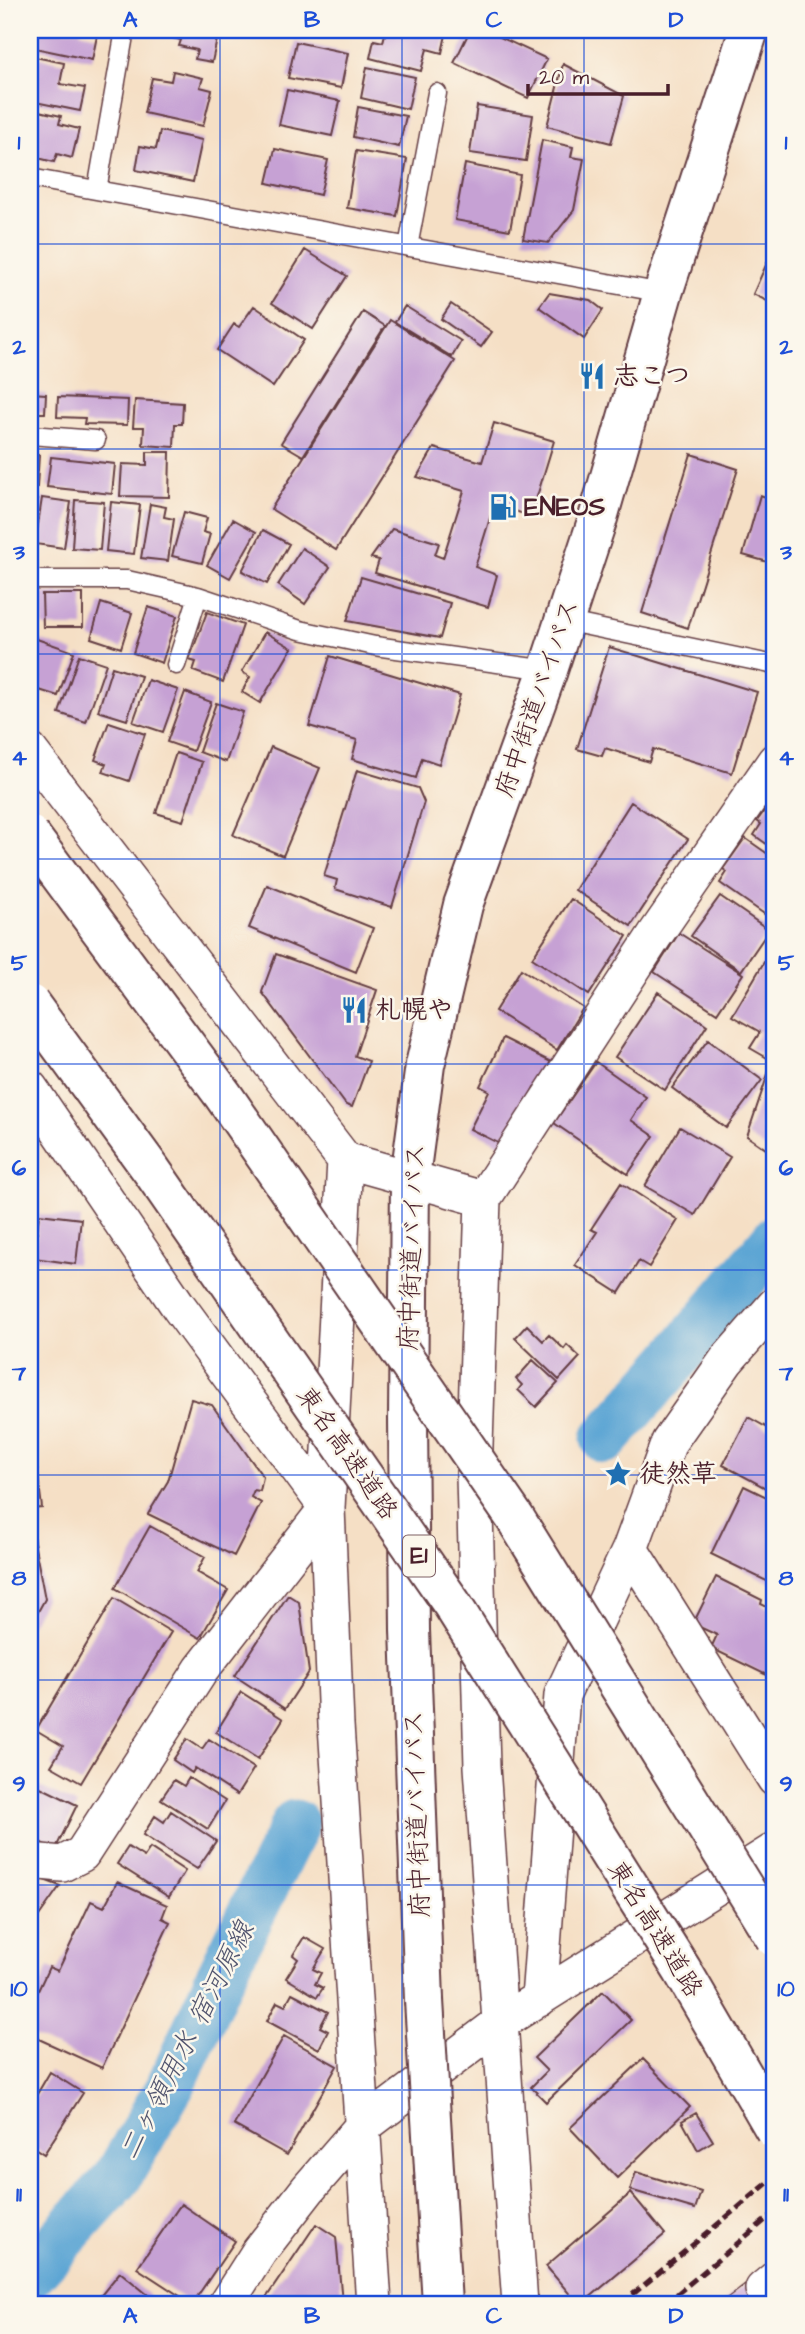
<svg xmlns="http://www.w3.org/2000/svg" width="805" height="2334" font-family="'Architects Daughter','Klee One',sans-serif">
<rect width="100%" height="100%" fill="#fbf7ec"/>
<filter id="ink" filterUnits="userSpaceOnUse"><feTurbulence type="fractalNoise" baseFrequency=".0143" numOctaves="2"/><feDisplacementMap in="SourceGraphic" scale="14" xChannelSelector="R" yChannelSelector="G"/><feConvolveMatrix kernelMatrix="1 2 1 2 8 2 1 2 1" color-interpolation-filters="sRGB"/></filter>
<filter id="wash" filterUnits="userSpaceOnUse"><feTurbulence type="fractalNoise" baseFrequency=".00686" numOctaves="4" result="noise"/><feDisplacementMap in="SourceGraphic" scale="28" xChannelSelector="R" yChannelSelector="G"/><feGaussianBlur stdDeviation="1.57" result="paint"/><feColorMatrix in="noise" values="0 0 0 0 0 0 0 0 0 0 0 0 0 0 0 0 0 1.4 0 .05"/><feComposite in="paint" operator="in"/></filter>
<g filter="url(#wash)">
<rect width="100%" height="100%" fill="#f5dfc5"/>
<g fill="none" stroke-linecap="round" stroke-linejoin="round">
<!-- canal -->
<path stroke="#5da6d4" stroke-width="49" d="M605,1439L674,1361L775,1240
M30,2274L117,2178L172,2083L219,1979L295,1824"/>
</g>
<g id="blocks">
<!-- building -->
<path fill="#c6a1d4" d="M30,30H81L80,32L97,36L92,60L30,47Z
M157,30H219L212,62L195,59L197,50L179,46L181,40L156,34Z
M386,30H447L442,53L427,49L421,71L370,58L374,40L383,42Z
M470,30H485L547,59L528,98L454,63Z
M296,42L348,53L341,88L288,78Z
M30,56L64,63L60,84L85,88L80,111L30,101Z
M563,64L624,96L611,143L547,126Z
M367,67L415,77L408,109L361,98Z
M173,71L203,78L200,87L212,90L203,126L144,113L152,78L171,81Z
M287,90L340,101L332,136L279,125Z
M477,106L533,115L526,161L470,153Z
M358,107L406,116L399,147L353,137Z
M30,109L61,116L59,124L79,129L72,158L57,154L54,162L30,156Z
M160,131L202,140L193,182L136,170L140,146L156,149Z
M542,140L573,147L571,157L584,159L574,210L548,243L523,239Z
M275,149L328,160L320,195L267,183Z
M356,151L407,159L397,216L347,208Z
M465,164L520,175L510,230L455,220Z
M775,245V305L753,294Z
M305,250L347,276L313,329L272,303Z
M549,293L590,300L603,310L584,339L539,307Z
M451,304L492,332L481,347L441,319Z
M254,306L304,340L273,387L217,350L234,324L239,327Z
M405,306L461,341L452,357L395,322Z
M363,312L385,326L303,456L281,443Z
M390,320L455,361L336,550L271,509Z
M30,393L46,394L45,413H30Z
M58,397L128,400L127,425L84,424L85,418L57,417Z
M135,400L183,403L182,424H175L174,447L143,445L144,427H133Z
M494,423L554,441L531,516L494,505L475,567L497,575L488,607L375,573L379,560L371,558L392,529L439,543L435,555L443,558L464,491L417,477L434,448L482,462Z
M147,452H170L169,497L120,496L122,464L147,465Z
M30,454L39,455L37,487L30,486Z
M691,454L738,469L688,628L642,613Z
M51,457L115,464L112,494L47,487Z
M760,495L775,500V564L743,555Z
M30,498L37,500L31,538L30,537Z
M42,498L71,502L64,548L35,544Z
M75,500L104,502L100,550L72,548Z
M111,502L140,505L134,554L106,551Z
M150,504L166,507L164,517L174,519L168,561L141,558Z
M184,512L207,518L203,532L210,534L202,563L172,556Z
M233,519L256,532L230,578L207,565Z
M263,530L289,544L267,584L242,571Z
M302,548L330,567L305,604L278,585Z
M361,577L450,603L440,638L347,621Z
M42,594H83V627H43Z
M101,603L132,613L121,648L91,638Z
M148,607L177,616L162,663L133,653Z
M207,612L243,625L223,682L193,671L196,662L189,660Z
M265,632L292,648L260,703L242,692L250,677L242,672Z
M34,638L74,652L58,696L33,688L37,676L30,673V651Z
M609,647L757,692L732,773L653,749L649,762L605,748L602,756L577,749Z
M79,655L106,664L86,722L59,713Z
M330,656L460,695L439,764L422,758L416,778L352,759L357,740L309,726Z
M112,667L141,676L127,720L98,711Z
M148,680L178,690L163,732L133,722Z
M185,692L211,702L193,751L167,742Z
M216,703L243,712L226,762L199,752Z
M109,722L145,734L129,781L103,772L106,764L95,760Z
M271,747L320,768L283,856L233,835Z
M176,753L202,762L183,821L156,813Z
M357,770L418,788L424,802L392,907L335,889L337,880L324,876Z
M775,796V850L754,835L761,824L757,821Z
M631,802L688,839L631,926L575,890Z
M745,838L775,859V912L770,918L720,883L727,872L723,869Z
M267,885L373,928L356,972L249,928Z
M720,896L769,930L741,971L691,936Z
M571,899L627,936L589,995L532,958Z
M679,933L743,974L717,1013L654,972Z
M276,954L377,990L355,1056L369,1061L352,1107L346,1105L262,992Z
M764,962L775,968V1049L769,1059L750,1048L760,1032L732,1016Z
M521,969L583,1008L557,1050L495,1011Z
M658,992L707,1025L665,1090L615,1057Z
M503,1038L551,1062L538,1089L534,1087L504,1146L470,1129L489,1091L480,1086Z
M708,1040L762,1080L726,1128L672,1088Z
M773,1059L775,1061V1134L766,1149L747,1136Z
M596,1062L646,1097L631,1120L654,1136L628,1174L554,1123Z
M680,1127L730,1157L695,1215L645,1186Z
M621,1183L678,1220L649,1267L639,1261L619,1293L575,1265L597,1232L591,1229Z
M39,1214L81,1219L76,1264L34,1258Z
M527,1325L543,1341L549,1335L564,1349L567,1345L580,1357L559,1380L515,1338Z
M533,1360L558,1383L536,1407L518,1390L522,1385L516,1379Z
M191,1399L212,1405L263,1477L260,1491L254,1490L251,1497L261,1503L234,1556L148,1514L168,1481Z
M748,1417L775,1432V1493L723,1465Z
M35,1451L42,1508L30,1509V1452Z
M744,1486L775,1501V1585L711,1554Z
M30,1521L45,1599L30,1626Z
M150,1526L205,1557L197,1572L228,1590L200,1638L115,1588Z
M716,1577L762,1600L761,1604L775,1611V1679L711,1648L717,1635L693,1624Z
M288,1595L299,1602L309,1672L285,1709L235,1676Z
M114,1598L171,1632L81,1783L51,1766L63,1746L36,1730Z
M241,1692L283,1719L258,1759L216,1732Z
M187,1739L202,1749L209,1739L254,1768L237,1795L195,1768L192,1773L173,1760Z
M189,1778L225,1801L208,1829L161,1799L174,1780L184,1786Z
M30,1782L77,1805L55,1850L30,1837Z
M171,1811L216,1841L197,1869L143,1835L155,1816L164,1822Z
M128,1847L144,1857L150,1848L185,1871L169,1897L117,1864Z
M36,1877L60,1886L39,1916L30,1910V1887Z
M117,1882L167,1905L162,1918L170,1922L102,2068L30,2035V2008L49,1967L58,1971L91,1901L104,1907Z
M304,1937L325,1949L313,1969L321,1973L315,1984L323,1988L317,1997L286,1978L298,1959L293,1955Z
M603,1991L631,2020L546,2102L531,2087L547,2071L534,2058Z
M292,1993L328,2012L320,2027L328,2031L319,2049L267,2021L277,2002L285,2006Z
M284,2036L337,2066L287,2155L234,2125Z
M643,2059L690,2107L617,2178L570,2128Z
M50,2072L83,2093L44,2154L30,2145V2106Z
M696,2113L713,2141L698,2150L682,2121Z
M636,2172L701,2192L695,2209L630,2190Z
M631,2193L665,2234L582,2304H578L546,2266Z
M181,2204L235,2241L192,2304L137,2268Z
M316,2224L336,2237L342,2302L341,2304H262Z
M120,2272L159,2304H94Z
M752,2279L773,2304H720Z"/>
</g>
</g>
<g filter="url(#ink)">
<use href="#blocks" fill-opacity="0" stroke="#643c42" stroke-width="2"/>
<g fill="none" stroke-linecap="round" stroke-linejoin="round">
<defs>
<path id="lane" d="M30,178L663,293
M97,190L125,30
M408,247L437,93
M30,435L96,440
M30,580H127L198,596L300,630L375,646L548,670
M564,621L775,665
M176,665L198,596"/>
<path id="street" d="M30,751L345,1160L483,1199L474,1476L482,1767L520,2304
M30,1088L179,1307L327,1508
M345,1160L327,1508L336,1725L374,2304
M483,1199L655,935L775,761
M630,1549L775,1779
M30,1861L62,1864L82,1854L201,1670L327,1508
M539,1999L562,1695L630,1549L669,1442L726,1361L775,1305
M763,2289L775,2279
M226,2304L259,2252L308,2189L361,2128L500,2023L775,1850"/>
<path id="secondary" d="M424,2000L410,1630L408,1418L410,1177L425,1065L463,905L548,670L598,518L663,293L749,30"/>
</defs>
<!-- lane casing -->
<use href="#lane" stroke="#643c42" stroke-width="21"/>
<!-- street casing -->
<use href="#street" stroke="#643c42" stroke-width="38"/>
<!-- secondary casing -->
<use href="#secondary" stroke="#643c42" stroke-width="42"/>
<!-- lane -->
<use href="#lane" stroke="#fff" stroke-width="18"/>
<!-- street -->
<use href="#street" stroke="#fff" stroke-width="35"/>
<!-- secondary -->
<use href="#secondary" stroke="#fff" stroke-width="38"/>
<!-- rail -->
<path stroke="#4a1f2b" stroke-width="5" stroke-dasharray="10 5" stroke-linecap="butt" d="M621,2304L775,2177
M665,2304L775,2212"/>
<defs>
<path id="secondary-bridge" d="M424,2000L442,2304"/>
<path id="highway-bridge" d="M30,835L223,1095L515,1518L775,1938
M30,1004L152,1171L452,1604L682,1970L775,2130"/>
</defs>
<!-- secondary-bridge casing -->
<use href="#secondary-bridge" stroke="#643c42" stroke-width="42" stroke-linecap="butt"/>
<!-- highway-bridge casing -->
<use href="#highway-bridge" stroke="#643c42" stroke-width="42" stroke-linecap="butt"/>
<!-- secondary-bridge -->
<use href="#secondary-bridge" stroke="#fff" stroke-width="38"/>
<!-- highway-bridge -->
<use href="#highway-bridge" stroke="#fff" stroke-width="38"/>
</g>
</g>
<!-- grid -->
<path fill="none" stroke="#1d4ed8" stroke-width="2" stroke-opacity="0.55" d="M220,30V2304M402,30V2304M584,30V2304M30,244H775M30,449H775M30,654H775M30,859H775M30,1064H775M30,1270H775M30,1475H775M30,1680H775M30,1885H775M30,2090H775"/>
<!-- icons -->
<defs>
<symbol id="restaurant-bare" viewBox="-9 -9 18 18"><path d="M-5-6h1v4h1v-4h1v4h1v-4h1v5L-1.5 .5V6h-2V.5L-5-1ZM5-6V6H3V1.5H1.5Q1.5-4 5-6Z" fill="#1f6fb2" stroke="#fbf7ec" stroke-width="2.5" paint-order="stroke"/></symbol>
<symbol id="fuel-bare" viewBox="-9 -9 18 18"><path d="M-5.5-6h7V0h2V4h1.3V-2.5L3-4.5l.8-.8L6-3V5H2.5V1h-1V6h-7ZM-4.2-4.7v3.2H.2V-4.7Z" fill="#1f6fb2" stroke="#fbf7ec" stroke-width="2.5" paint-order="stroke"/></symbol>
<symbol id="sight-bare" viewBox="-9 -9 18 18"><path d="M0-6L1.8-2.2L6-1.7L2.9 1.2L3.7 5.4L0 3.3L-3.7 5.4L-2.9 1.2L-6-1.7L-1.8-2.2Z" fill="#1f6fb2" stroke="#fbf7ec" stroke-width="2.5" paint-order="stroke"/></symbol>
</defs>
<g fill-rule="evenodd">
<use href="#restaurant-bare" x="573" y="357" width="38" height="38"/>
<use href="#fuel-bare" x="484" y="488" width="38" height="38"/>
<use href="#restaurant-bare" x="335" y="991" width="38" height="38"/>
<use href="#sight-bare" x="599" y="1455" width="38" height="38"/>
</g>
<g text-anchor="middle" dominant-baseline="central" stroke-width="5" stroke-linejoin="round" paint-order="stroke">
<!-- shield labels -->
<rect fill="#fbf7ec" stroke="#7f6065" stroke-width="2" x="403" y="1535.5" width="32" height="41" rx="5"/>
<g font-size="24" font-weight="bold" fill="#4a1f2b">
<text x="419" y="1556">E1</text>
</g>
<!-- poi labels -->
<g font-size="26" font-weight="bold" fill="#4a1f2b" stroke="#fbf7ec" text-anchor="start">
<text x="613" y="376">志こつ</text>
<text x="524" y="507">ENEOS</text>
<text x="375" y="1010">札幌や</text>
<text x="639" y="1474">徒然草</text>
</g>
<!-- street labels -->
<g font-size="26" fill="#4a1f2b" stroke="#fbf7ec">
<text transform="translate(537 698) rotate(-71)">府中街道バイパス</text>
<text transform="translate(412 1247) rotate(-88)">府中街道バイパス</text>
<text transform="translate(347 1453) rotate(55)">東名高速道路</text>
<text transform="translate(417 1814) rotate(-92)">府中街道バイパス</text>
<text transform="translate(655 1929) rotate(58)">東名高速道路</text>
</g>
<!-- water labels -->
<g font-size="28" font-style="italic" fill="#52556f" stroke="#fbf7ec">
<text transform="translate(187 2041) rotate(-63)">二ヶ領用水 宿河原線</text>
</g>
</g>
<!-- margin -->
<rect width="805" height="2334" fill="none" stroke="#fbf7ec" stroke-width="77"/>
<!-- scale -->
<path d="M528 84v10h140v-10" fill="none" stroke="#4a1f2b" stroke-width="3.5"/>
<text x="539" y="84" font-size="21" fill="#4a1f2b" stroke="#fbf7ec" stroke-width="5" paint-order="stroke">20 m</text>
<rect x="38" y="38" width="728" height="2258" fill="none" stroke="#1d4ed8" stroke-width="2.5"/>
<g font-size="23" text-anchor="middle" font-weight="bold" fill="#1d4ed8">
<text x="130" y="27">A</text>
<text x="312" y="27">B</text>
<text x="494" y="27">C</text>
<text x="676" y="27">D</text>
<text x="19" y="149">1</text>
<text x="786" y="149">1</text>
<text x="19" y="354">2</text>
<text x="786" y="354">2</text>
<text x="19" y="559">3</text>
<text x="786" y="559">3</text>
<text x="19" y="765">4</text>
<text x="786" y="765">4</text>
<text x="19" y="970">5</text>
<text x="786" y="970">5</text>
<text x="19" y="1175">6</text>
<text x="786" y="1175">6</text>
<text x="19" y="1380">7</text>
<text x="786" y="1380">7</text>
<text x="19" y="1585">8</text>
<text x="786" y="1585">8</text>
<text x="19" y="1791">9</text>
<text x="786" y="1791">9</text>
<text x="19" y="1996">10</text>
<text x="786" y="1996">10</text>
<text x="19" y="2201">11</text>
<text x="786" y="2201">11</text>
<text x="130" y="2323">A</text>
<text x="312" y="2323">B</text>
<text x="494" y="2323">C</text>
<text x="676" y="2323">D</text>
</g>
</svg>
